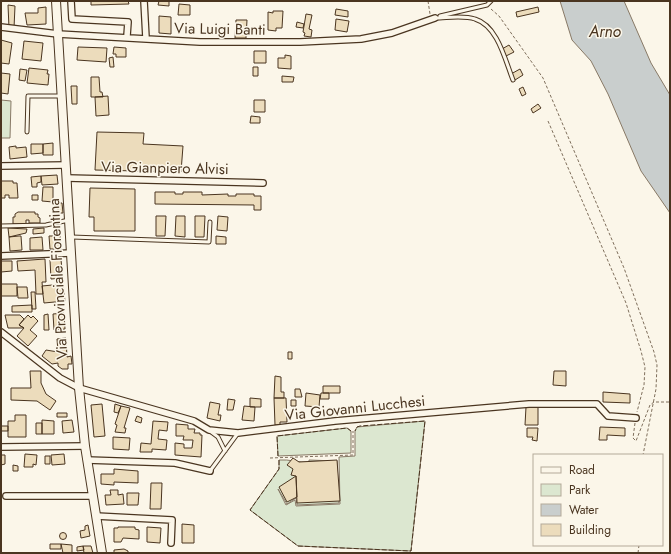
<svg xmlns="http://www.w3.org/2000/svg" width="671" height="554" font-family="Jost,sans-serif">
<rect width="100%" height="100%" fill="#fbf6e9"/>
<!-- green -->
<path fill="#dce7d0" stroke="#887966" d="M1,100L11,101L10,138H1Z
M425,421L411,551L298,546L250,510L279,469V460C290,459 298,463 309,462V460L337,461L339,503L297,505L296,498L287,504L278,489L286,505L295,500L296,506L340,504L339,457L355,456V431L357,427Z
M347,428L351,431V453L278,456L277,436Z"/>
<!-- water -->
<path fill="#c9cecd" stroke="#887966" d="M560,1H624L651,63L670,95V213L641,171L608,94L591,61L572,40Z"/>
<!-- building -->
<path fill="#ecdcbc" stroke="#4a3520" d="M91,1H128L129,4L91,5Z
M159,1H169V6L158,5Z
M179,4L190,5V15H178Z
M8,5L15,6L14,28H9Z
M46,7V24L27,25L25,13H38V8Z
M538,7L539,12L517,17L516,12Z
M336,9L348,11V17L335,15Z
M273,11H283L282,28H276V31L268,30V12L273,13Z
M306,14L312,15L309,29L312,30L311,37L304,36L305,33L303,32Z
M159,16L171,17V34L159,33Z
M336,19L349,21L347,32L335,30Z
M236,20H247L246,38H235Z
M297,22L304,24L303,28L296,27Z
M1,40L12,43L9,64L1,63Z
M24,41L43,43L41,61L22,59Z
M509,45L514,52L506,56L502,49Z
M78,47L107,48L106,62L77,60Z
M114,47L126,48V57H116V54H113Z
M254,51H266V63H254Z
M285,55L291,56V69L278,68V58H285Z
M113,57L114,67H110L109,58Z
M253,67H258V76H253Z
M29,68L48,70L47,74H49L48,85L27,83Z
M20,69L27,70L25,81L19,80Z
M520,69L523,75L515,80L511,74Z
M1,73L10,74L8,94L1,93Z
M282,76L294,77L293,82H282Z
M91,77H99L100,92H102L103,97H91Z
M71,86H77V104H72Z
M523,87L526,94L522,96L519,89Z
M108,96L109,115L96,116L95,97Z
M254,100H265V112H254Z
M538,104L541,108L533,113L531,109Z
M251,116L260,117V123H250Z
M97,132L144,133L143,144L183,146L181,172L95,170Z
M53,143V155H43V144Z
M31,144H43V153L31,154Z
M16,146V148L26,147L27,157L10,159L9,147Z
M57,175L58,184L42,185L41,176Z
M41,176V182L37,183V187H32L31,177Z
M1,181H13V183H17L18,198H9V195H5V198H1Z
M43,187H53V202L42,201Z
M90,188L135,189V231H94V217H89Z
M155,192H175V194H183V192H202V195L228,194V196H236V194H254V196H261V210H254V205L155,204Z
M32,195H38V200H32Z
M58,203H62L63,213H58Z
M18,212H35V214H38V217L40,218V223H29V220H26V224H13V217H15V214Z
M156,216H166L165,236H156Z
M176,216H185V237L175,236Z
M195,216H205L204,237H195Z
M218,216L228,217L227,231L217,230Z
M8,228L27,229L26,233L9,237Z
M44,228V233L33,234V229Z
M19,236H21L22,250L10,251L9,237Z
M49,236H60L61,249H50Z
M216,236L226,237V244H216Z
M42,237L43,250H30V238Z
M45,259L46,282H42L43,294H36L35,270L18,271L17,261Z
M50,260H61L63,278L51,279Z
M1,261H12V271L1,272Z
M1,284H17V296H1Z
M63,284L65,301L44,303L42,286Z
M17,287H27L28,298H18Z
M31,292H35L36,309H32Z
M32,305V312H12V306Z
M64,313L65,329L54,330L53,314Z
M48,314L49,330H44V315Z
M5,315H20L24,319L19,325L24,328H8Z
M28,315L31,318L33,316L38,321L30,330L37,336L28,346L17,336L24,328L19,325Z
M66,338L67,357L71,356L72,364H68V369H62L58,366V363L52,364L42,356L46,350L58,352L57,339Z
M288,352H292V359H288Z
M30,371H41V383L46,394L56,401L50,410L37,401L11,400V388H31Z
M554,371H566V386L553,385Z
M275,376L281,377V392H284V398H274Z
M323,386H340V393H323Z
M295,389H300L302,397H295Z
M603,392L630,394V403L603,402Z
M306,393L320,395L319,407L305,406Z
M321,393H329V399H320Z
M250,398L261,399V407H250Z
M274,398H286L287,422H280V425H275Z
M228,399L235,400L233,410H227Z
M291,400H296V406H291Z
M210,402L220,404L218,415H221L220,421L207,418Z
M102,404L105,436L94,437L91,405Z
M115,404L121,406L118,413L114,412Z
M121,406L130,408L124,428H126L125,433L115,432L117,425L115,424Z
M244,406L255,407L254,421L242,420Z
M526,407H538V425H525Z
M57,413H67V417H57Z
M15,415H26V437H8V421H15Z
M137,416L142,418L141,423L135,421Z
M42,420L54,421V434H42Z
M72,420L74,432L63,433L62,421Z
M153,421L168,422L167,431L159,430L158,439L167,440L166,450L152,449V452H140L141,443L151,444Z
M36,423H42V434H36Z
M176,424L188,425V429H195L194,433H200V435H202L201,457L175,455V443L184,444V448H192L193,440H183L184,436H176Z
M1,426H8V431H1Z
M600,427L625,428V436L607,435V440H599Z
M527,428H538L537,441L532,440L533,437H527Z
M113,437L130,438L129,450L113,449Z
M25,454L37,455L36,465L33,464V467H24Z
M64,454L65,464L52,465L51,455Z
M1,455H5V464L1,465Z
M45,456H50V464H45Z
M293,458L299,462L337,460L340,501L297,503L296,476L291,475L293,469L287,465Z
M13,465L18,466V471H13Z
M114,469L138,471V483L114,482V485L101,484V474H114Z
M296,476L297,497L287,502L279,487Z
M151,483H162L161,509H150Z
M110,490H118V495L123,494L124,504L106,505L105,495H111Z
M127,493H139L138,505H127Z
M182,524L194,525V543H182Z
M88,525L90,536L81,538L80,531L85,530V526Z
M118,527H135V529L139,530V539L123,538L121,542H114V528H118Z
M147,527L161,528L160,543L147,542Z
M59.5 536a3.5 3.5 0 1 1 7 0a3.5 3.5 0 1 1-7 0Z
M50,544H61V549H50Z
M61,544L72,545V553H63Z
M83,546L84,550L77,551V547Z
M83,546H91L93,553H84Z
M124,549L128,551V553H114V550Z"/>
<g fill="none" stroke-linecap="round" stroke-linejoin="round">
<defs>
<path id="lane" d="M440,16L487,5L491,1
M435,18C447,18 463,15 475,19C498,26 505,60 513,80
M27,132L28,96H60
M1,226L46,225L69,220
M72,237L209,242L210,222
M210,431L218,437L225,451
M210,471L238,433"/>
<path id="street" d="M71,1L72,19L128,22L127,36
M144,1L146,38
M1,27L58,34L200,42H300L361,39L392,33L435,18
M1,166L66,165
M67,178L263,183
M1,256L71,253
M1,332L60,378L79,388L194,421L209,430L238,433L335,421L529,404H597L608,416L636,418
M1,447L85,446
M87,460L175,463L210,471
M6,496H93
M96,516L172,520L171,543"/>
<path id="secondary" d="M56,1L79,388L85,446L102,553"/>
</defs>
<!-- lane casing -->
<use href="#lane" stroke="#4a3520" stroke-width="5"/>
<!-- street casing -->
<use href="#street" stroke="#4a3520" stroke-width="8"/>
<!-- secondary casing -->
<use href="#secondary" stroke="#4a3520" stroke-width="10"/>
<!-- path -->
<path stroke="#7f6f5c" stroke-width="1" stroke-dasharray="3 2" stroke-linecap="butt" d="M428,1L430,14
M491,9L499,16L543,78L624,268L654,352L657,365L656,389L643,455
M548,121L626,303L641,351L645,367L644,385L637,412
M635,423L633,438L636,441L650,405L654,402H670
M270,458L353,455V431
M638,553L639,545"/>
<!-- lane -->
<use href="#lane" stroke="#fbf6e9" stroke-width="3"/>
<!-- street -->
<use href="#street" stroke="#fbf6e9" stroke-width="5.5"/>
<!-- secondary -->
<use href="#secondary" stroke="#fbf6e9" stroke-width="8"/>
<!-- fence -->
<path stroke="#4a3520" stroke-width="1" stroke-dasharray="5 2" stroke-linecap="butt" d="M278,456L277,436L347,428L351,431
M279,460V469L250,510L298,546L411,551L425,421L360,426L357,427L355,431"/>
</g>
<g text-anchor="middle" dominant-baseline="central" stroke-width="3" stroke-linejoin="round" paint-order="stroke">
<!-- street labels -->
<g font-size="15" fill="#4a3520" stroke="#fbf6e9">
<text transform="translate(220 29) rotate(1)">Via Luigi Banti</text>
<text transform="translate(165 168) rotate(1)">Via Gianpiero Alvisi</text>
<text transform="translate(58 279) rotate(-93)">Via Provinciale Fiorentina</text>
<text transform="translate(355 408) rotate(-6)">Via Giovanni Lucchesi</text>
</g>
<!-- water labels -->
<g font-size="16" font-style="italic" fill="#4a3520" stroke="#fbf6e9">
<text x="605" y="31">Arno</text>
</g>
</g>
<!-- border -->
<rect width="671" height="554" fill="none" stroke="#4a3520" stroke-width="4"/>
<!-- legend -->
<rect x="533" y="454" width="130" height="92" fill="#fbf6e9" stroke="#b4a999"/>
<rect x="541" y="467" width="20" height="6" fill="#fbf6e9" stroke="#b4a999"/>
<text x="569" y="474" font-size="12" fill="#4a3520">Road</text>
<rect x="541" y="484" width="20" height="12" fill="#dce7d0" stroke="#b4a999"/>
<text x="569" y="494" font-size="12" fill="#4a3520">Park</text>
<rect x="541" y="504" width="20" height="12" fill="#c9cecd" stroke="#b4a999"/>
<text x="569" y="514" font-size="12" fill="#4a3520">Water</text>
<rect x="541" y="524" width="20" height="12" fill="#ecdcbc" stroke="#b4a999"/>
<text x="569" y="534" font-size="12" fill="#4a3520">Building</text>
</svg>
